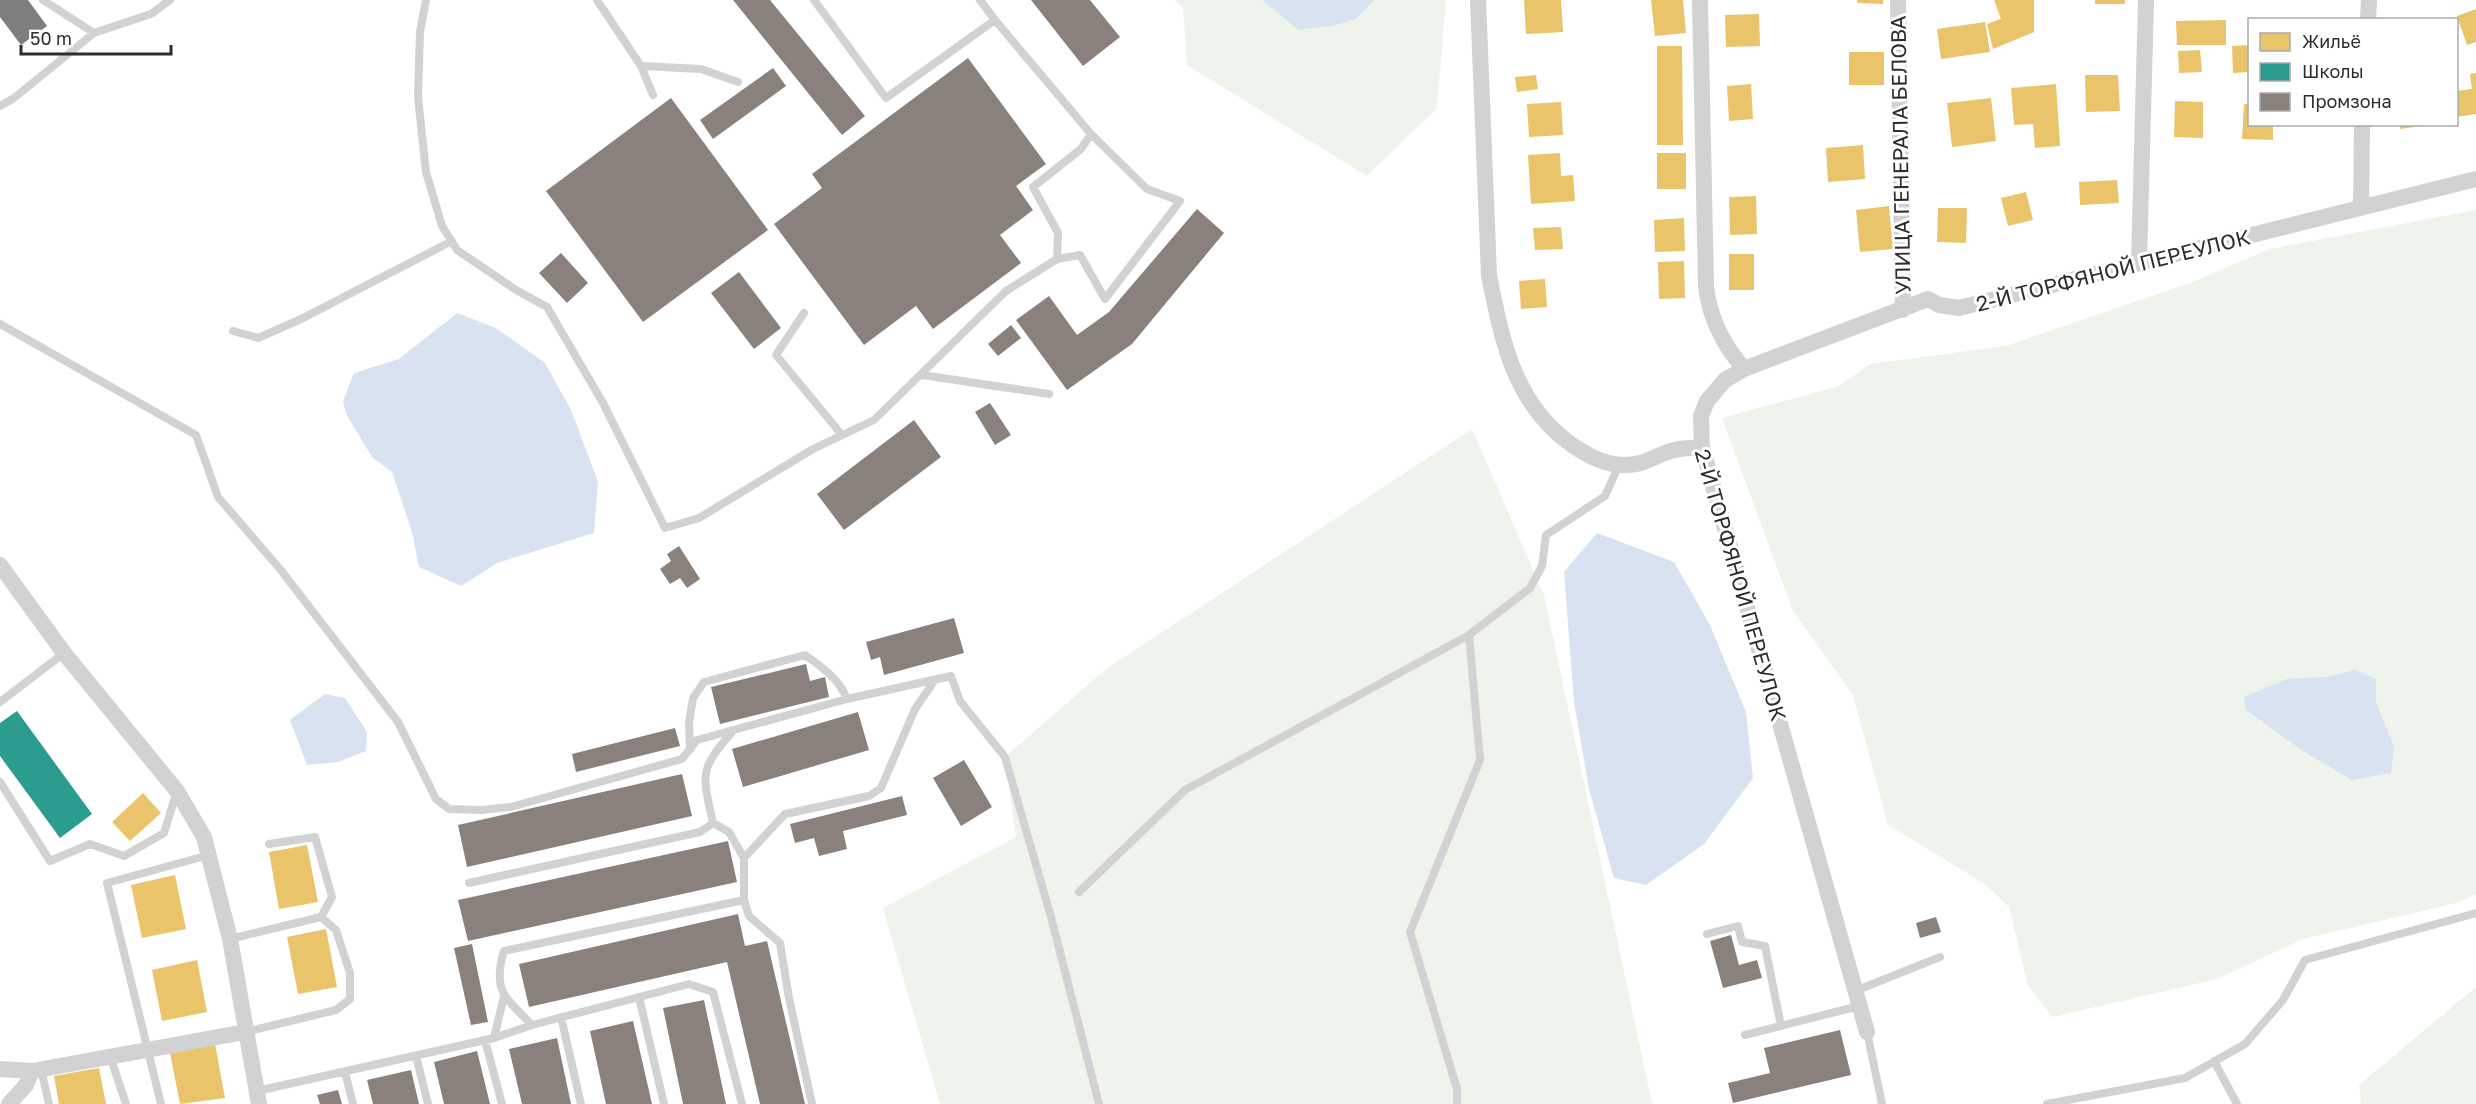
<svg xmlns="http://www.w3.org/2000/svg" width="2476" height="1104" font-family="'Golos Text',sans-serif">
<rect width="100%" height="100%" fill="#fff"/>
<!-- green -->
<path fill="#eef4eb" d="M1174,0H1446L1437,108L1367,176L1187,65L1183,8Z
M2476,210V895L2456,903L2303,939L2217,979L2052,1017L2028,985L2009,907L1985,884L1888,825L1853,695L1793,611L1722,418L1839,386L1870,364L2006,346L2190,283L2270,249Z
M1472,429L1544,595L1652,1104H940L883,908L1016,837L1005,757L1106,669Z
M2476,987V1104H2361L2359,1085Z"/>
<!-- water -->
<path fill="#d8e2f1" d="M1262,0H1374L1356,19L1331,26L1299,30Z
M457,313L496,328L545,363L571,410L598,482L594,533L497,563L461,586L419,567L412,532L392,472L372,457L346,414L343,401L354,373L399,359Z
M1597,533L1674,562L1710,625L1746,712L1753,778L1704,844L1646,885L1614,878L1589,789L1574,702L1564,572Z
M2355,670L2376,679V703L2394,746L2391,773L2352,780L2303,751L2246,710L2244,697L2287,679L2325,677Z
M325,694L345,698L367,732L366,751L338,762L307,765L290,720Z"/>
<!-- homes -->
<path fill="#e9c46a" d="M1524,0H1561L1563,32L1526,34Z
M1651,0H1683L1686,33L1655,36Z
M1857,0H1883V4L1857,3Z
M1994,0H2034V32L1993,49L1987,24L2001,19Z
M2095,0H2125V4H2095Z
M2476,9V42L2467,45L2457,16Z
M1759,14L1760,46L1726,47L1725,15Z
M2226,20V45H2177L2176,21Z
M1985,22L1990,52L1941,59L1937,29Z
M2250,45V72L2233,73L2232,46Z
M1657,46H1682L1683,145H1657Z
M2200,50L2202,72L2179,73L2178,51Z
M1849,52H1884V85H1849Z
M2476,73V114L2456,117V91L2472,89L2470,74Z
M1536,75L1538,89L1517,92L1515,77Z
M2085,75H2118L2120,111L2086,112Z
M1751,84L1753,119L1729,121L1727,86Z
M2056,84L2060,146L2035,148L2033,124L2014,125L2011,88Z
M1991,98L1996,141L1952,147L1947,103Z
M2175,101L2203,102V138L2174,137Z
M1561,102L1563,135L1529,137L1527,104Z
M2244,104H2250V124H2273V140L2242,139Z
M2400,124H2421V126L2400,129Z
M1863,145L1865,179L1828,182L1826,148Z
M1560,153L1561,176L1573,175L1575,201L1531,204L1528,155Z
M1657,153H1686V189H1657Z
M2117,180L2119,203L2080,205L2079,182Z
M2026,192L2033,220L2008,226L2001,198Z
M1756,196L1757,234L1730,235L1729,197Z
M1889,206L1893,249L1860,252L1856,210Z
M1938,208H1967L1966,243L1937,242Z
M1684,218L1685,251L1655,252L1654,220Z
M1561,227L1563,249L1535,250L1533,228Z
M1729,254H1754V290H1729Z
M1684,261L1685,298L1659,299L1658,262Z
M1545,279L1547,307L1521,309L1519,281Z
M143,793L161,813L130,841L112,822Z
M307,845L318,902L279,909L269,852Z
M175,875L186,929L142,938L131,885Z
M326,929L337,987L298,994L287,937Z
M197,960L207,1012L162,1021L152,970Z
M215,1044L225,1098L180,1104L170,1053Z
M99,1068L106,1104H59L54,1076Z"/>
<!-- schools -->
<path fill="#2a9d8f" d="M17,711L92,814L60,838L0,756V723Z"/>
<!-- industry -->
<path fill="#8a817c" d="M733,0H770L865,116L842,135Z
M1031,0H1090L1120,37L1083,66Z
M968,58L1046,164L1016,186L1033,210L1000,235L1021,263L933,329L916,306L864,345L774,224L822,188L812,174Z
M773,68L786,86L713,139L700,120Z
M671,98L768,230L643,322L546,191Z
M1197,209L1224,233L1132,344L1067,390L1016,320L1049,296L1077,335L1109,312Z
M561,253L588,283L567,303L539,273Z
M739,272L781,328L754,349L711,293Z
M1011,325L1021,338L998,356L988,344Z
M990,403L1011,435L995,445L975,412Z
M914,420L941,457L844,530L817,494Z
M679,546L700,579L687,588L680,578L670,584L660,569L671,561L667,554Z
M954,618L964,653L884,675L880,657L871,660L866,642Z
M806,664L810,681L825,677L829,697L720,724L711,687Z
M858,712L869,750L743,787L732,749Z
M675,728L680,746L576,772L572,754Z
M964,760L992,807L961,826L933,778Z
M682,774L692,816L467,867L458,825Z
M902,796L907,815L843,831L847,849L819,856L814,838L795,843L790,824Z
M728,841L737,882L468,941L458,900Z
M738,914L745,946L767,941L805,1104H760L727,962L529,1007L519,964Z
M1936,917L1941,932L1920,938L1916,923Z
M1731,935L1739,965L1757,960L1762,978L1723,988L1710,941Z
M472,944L488,1022L471,1025L454,948Z
M704,1000L726,1104H683L663,1008Z
M633,1021L652,1104H606L590,1031Z
M1840,1030L1851,1075L1733,1103L1728,1083L1770,1073L1764,1048Z
M557,1038L571,1104H522L509,1049Z
M477,1051L490,1104H444L434,1062Z
M411,1070L419,1104H373L367,1080Z
M338,1090L342,1104H320L317,1095Z"/>
<!-- building -->
<path fill="#7e7e7e" d="M0,0H28L47,26L21,45L0,17Z"/>
<g fill="none" stroke-linecap="round" stroke-linejoin="round">
<!-- lane -->
<path stroke="#d2d2d2" stroke-width="8" d="M43,0L94,33
M426,0L420,32L418,97L426,172L442,226L457,250L516,290L547,307L603,403L665,528L699,518L813,449L874,420L1006,291L1057,259
M597,0L641,66L653,95
M814,0L886,98L995,20L980,0
M995,20L1091,134L1081,149L1033,187L1058,233L1057,259L1080,255L1105,299L1180,201L1147,189L1091,134
M641,66L701,69L738,82
M0,106L14,98L94,33L151,14L170,0
M804,313L776,355L842,435
M0,324L196,435L218,497L280,569L398,722L436,799L449,809L482,810L511,807L682,759L697,740L847,699L951,676L960,701L1005,757L1051,917L1099,1104
M233,331L258,338L301,319L452,241
M922,375L1049,394
M0,702L64,653
M733,731C699,770 702,773 713,823L729,832L744,858L785,814L869,796L881,788L915,709L935,680
M690,749L689,723L693,698L704,682L805,655C822,667 839,679 847,699
M0,782L50,861L90,844L124,856L164,833L177,791
M269,844L315,837L332,897L321,917
M744,858V900L749,916L780,943L789,998L812,1104
M469,883L700,832L713,823
M1079,892L1185,790L1469,635L1530,588L1542,566L1546,535L1605,496L1619,465
M1707,934L1738,926L1742,942L1765,946L1781,1026
M230,939L321,917L336,930L350,973V999L336,1010L245,1032
M1855,991L1940,957
M639,997L664,1104
M561,1017L581,1104
M532,1025C505,997 492,991 504,951L744,900
M1867,1032L1882,1104
M1745,1035L1859,1006
M494,1038L504,996
M485,1040L502,1104
M110,1056L126,1104
M416,1056L428,1104
M2214,1061L2237,1104
M41,1069L49,1104
M345,1072L353,1104
M257,1091L494,1038L532,1025L689,984L713,992L742,1104
M161,1104L107,883L209,855
M1457,1104V1089L1410,932L1480,760L1469,635
M2047,1104L2185,1078L2245,1044L2283,1000L2305,960L2476,913"/>
<!-- street -->
<path stroke="#d2d2d2" stroke-width="16" d="M1478,0L1489,275C1502,341 1514,404 1572,445C1587,455 1603,464 1622,465C1648,465 1652,456 1674,450C1683,448 1693,448 1702,447
M1700,0L1706,287C1710,319 1723,344 1744,369
M1898,0L1903,310
M2368,20L2369,0
M2361,208L2362,124
M2139,263L2146,0
M0,565L64,653L177,791L204,837L230,939L259,1104
M1867,1032L1702,447L1701,416L1707,401L1725,380L1744,369L1928,299L1939,305L1959,308L2476,179
M0,1069L32,1071
M9,1104L26,1085L32,1071L245,1032"/>
</g>
<g text-anchor="middle" dominant-baseline="central" stroke-width="6" stroke-linejoin="round" paint-order="stroke">
<!-- street labels -->
<g font-size="21" fill="#2d2d2d" stroke="#fff">
<text transform="translate(1900 155) rotate(-91)">УЛИЦА ГЕНЕРАЛА БЕЛОВА</text>
<text transform="translate(2113 270) rotate(-14)">2-Й ТОРФЯНОЙ ПЕРЕУЛОК</text>
<text transform="translate(1741 585) rotate(74)">2-Й ТОРФЯНОЙ ПЕРЕУЛОК</text>
</g>
</g>
<!-- legend -->
<rect x="2248" y="18" width="210" height="108" fill="#ffffff" stroke="#ababab" stroke-width="1.5"/>
<rect x="2260" y="33" width="30" height="18" fill="#e9c46a" stroke="#ababab" stroke-width="1.5"/>
<text x="2302" y="48" font-size="18" fill="#2d2d2d">Жильё</text>
<rect x="2260" y="63" width="30" height="18" fill="#2a9d8f" stroke="#ababab" stroke-width="1.5"/>
<text x="2302" y="78" font-size="18" fill="#2d2d2d">Школы</text>
<rect x="2260" y="93" width="30" height="18" fill="#8a817c" stroke="#ababab" stroke-width="1.5"/>
<text x="2302" y="108" font-size="18" fill="#2d2d2d">Промзона</text>
<!-- scale -->
<path d="M21 45v9h150v-9" fill="none" stroke="#2d2d2d" stroke-width="3"/>
<text x="30" y="45" font-size="18" fill="#2d2d2d" stroke="#ffffff" stroke-width="4.5" paint-order="stroke">50 m</text>
</svg>
